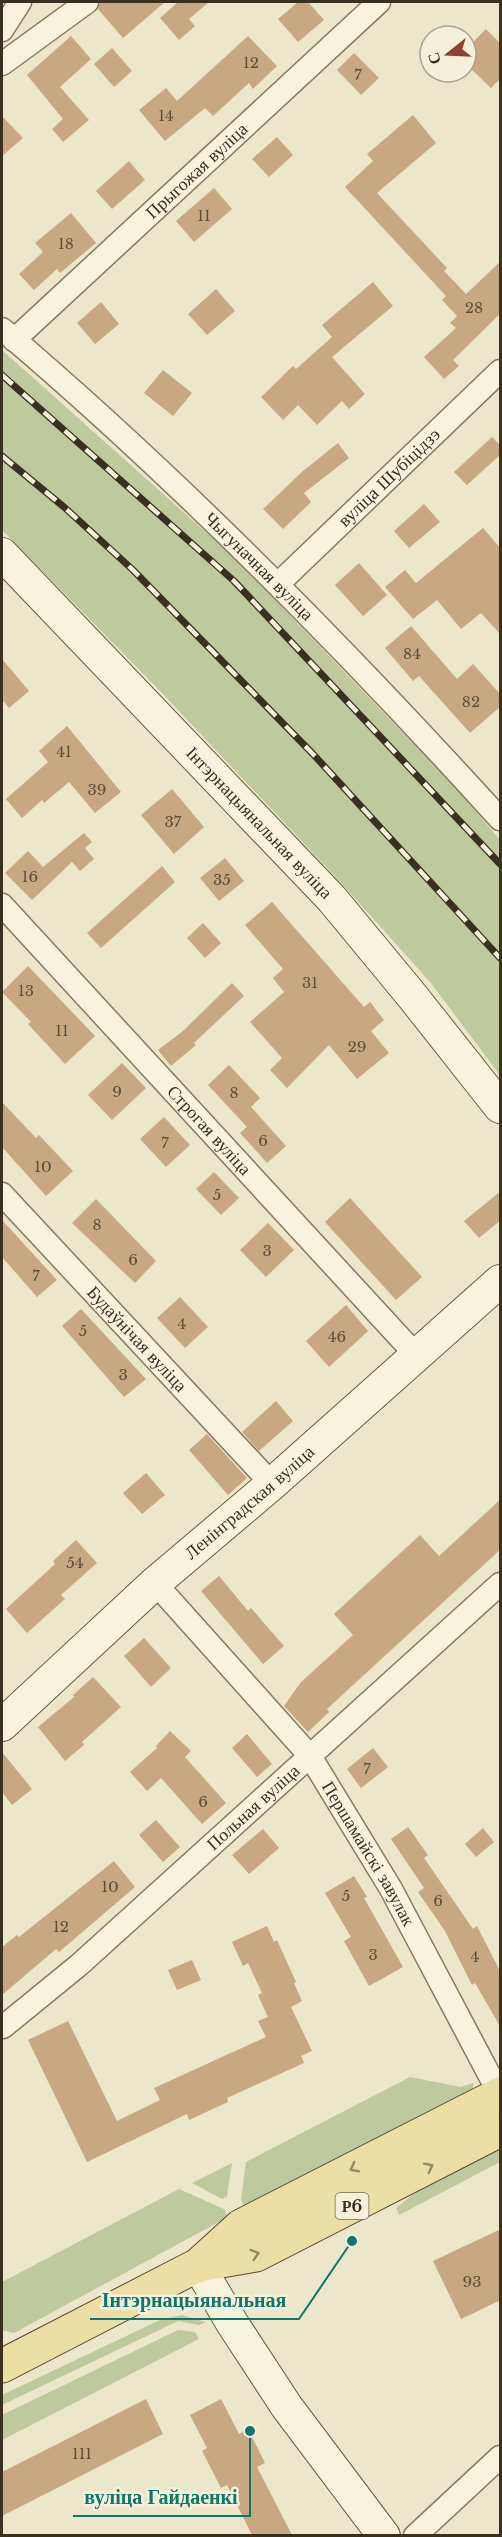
<svg xmlns="http://www.w3.org/2000/svg" width="502" height="2537" font-family="'Libre Baskerville',serif">
<rect width="100%" height="100%" fill="#ece6ca"/>
<!-- green -->
<path fill="#bec99e" d="M2,350L237,560L457,789L500,840V1075L430,982L344,886L161,692L2,530Z
M410,2077L461,2087L473,2083V2090L245,2209L241,2200L246,2162Z
M500,2145V2162L399,2215L396,2208L436,2177Z
M232,2163L227,2196L222,2199L192,2183Z
M179,2189L224,2209L228,2217L14,2333L2,2330V2282Z
M182,2315L206,2322L199,2325L178,2321L2,2405V2395L160,2320Z
M178,2330L195,2332L199,2339L2,2440V2415Z"/>
<!-- building -->
<path fill="#c7a882" d="M100,2H165L123,38L98,9Z
M178,2H209L189,19L195,26L179,40L160,18Z
M298,2H308L324,20L298,42L278,19Z
M486,29L501,44V78L491,88L466,64V49Z
M71,36L91,59L60,87L89,120L63,142L52,129L63,119L27,75Z
M248,36L277,66L253,89L249,83L213,116L205,108L165,141L139,110L166,88L177,101Z
M112,48L132,71L114,87L94,64Z
M354,53L379,78L361,95L337,70Z
M413,115L436,143L377,193L447,268L444,271L466,294L501,261V313L453,360L459,366L444,379L424,357L456,328L450,323L457,316L442,300L446,296L345,187L373,161L367,154Z
M2,116L23,138L2,156Z
M277,137L293,155L269,177L252,159Z
M129,161L145,180L112,209L96,191Z
M214,188L232,209L194,242L176,221Z
M71,213L96,243L60,273L57,269L34,290L19,274L43,252L35,243Z
M373,282L393,306L332,357L365,394L349,409L342,401L317,425L298,405L283,420L261,397L293,366L296,369L332,337L322,325Z
M216,289L235,311L207,335L188,314Z
M101,302L119,324L95,344L77,323Z
M163,370L192,393L173,416L144,393Z
M492,437L501,446V454L467,485L454,472Z
M338,443L349,458L304,493L311,502L283,529L263,509L303,471Z
M424,504L440,522L409,548L394,531Z
M483,528L501,549V635L481,613L461,629L437,600L413,619L385,587L405,570L416,583Z
M359,563L387,595L363,616L335,585Z
M411,626L457,679L473,664L501,695V706L470,733L419,676L413,681L385,648Z
M2,659L29,691L9,708L2,699Z
M67,726L121,792L95,813L69,782L44,803L42,800L22,818L6,799L48,762L39,751Z
M172,789L204,827L174,854L141,815Z
M84,833L92,842L85,848L94,859L80,871L72,862L32,900L5,873L28,851L43,867Z
M225,858L244,881L219,901L200,878Z
M162,866L175,882L101,948L87,933Z
M272,902L364,1007L370,1002L384,1020L371,1031L389,1053L357,1079L329,1045L287,1088L270,1070L282,1058L250,1022L284,992L273,978L283,969L245,925Z
M203,923L221,943L205,958L187,938Z
M28,966L95,1036L65,1064L28,1024L31,1022L2,992Z
M232,983L244,996L194,1043L196,1045L171,1066L158,1050L183,1031Z
M122,1063L146,1088L112,1120L88,1095Z
M229,1065L260,1098L251,1107L286,1146L267,1163L240,1133L247,1127L208,1085Z
M2,1102L36,1138L39,1135L73,1171L46,1196L2,1147Z
M164,1117L190,1145L166,1167L140,1139Z
M214,1172L239,1198L221,1215L196,1189Z
M501,1191V1220L479,1238L464,1221Z
M350,1198L422,1277L396,1300L325,1222Z
M96,1199L156,1261L135,1283L72,1223Z
M2,1220L57,1280L37,1297L2,1257Z
M268,1223L294,1250L266,1277L240,1250Z
M180,1297L208,1327L185,1348L157,1318Z
M346,1305L368,1331L329,1367L306,1341Z
M81,1309L146,1379L124,1397L62,1326Z
M276,1401L293,1421L259,1451L242,1432Z
M207,1434L247,1478L228,1495L189,1450Z
M146,1473L165,1495L142,1514L123,1493Z
M501,1499V1549L327,1709L329,1712L308,1732L284,1706L301,1682L353,1635L334,1614L420,1535L439,1556Z
M76,1540L97,1563L61,1595L65,1599L27,1633L6,1609L55,1564L53,1561Z
M219,1576L248,1611L251,1608L284,1646L263,1664L201,1591Z
M144,1638L171,1668L151,1687L124,1656Z
M93,1677L121,1707L82,1742L84,1745L65,1761L38,1727L74,1697L73,1695Z
M170,1731L191,1751L185,1757L226,1803L202,1824L161,1778L147,1791L130,1772L157,1748L156,1746Z
M247,1734L272,1764L257,1777L232,1748Z
M373,1748L388,1767L361,1788L347,1769Z
M2,1752L32,1789L12,1805L2,1792Z
M156,1820L180,1847L163,1862L139,1835Z
M408,1827L428,1855L424,1858L473,1929L477,1926L501,1973V2028L475,1983L472,1985L445,1931L418,1892L424,1888L391,1839Z
M483,1828L494,1842L476,1857L465,1844Z
M263,1829L279,1848L249,1874L232,1855Z
M114,1861L135,1887L59,1952L56,1949L2,1995V1947L17,1935L19,1937Z
M354,1876L367,1897L364,1898L403,1967L369,1986L344,1941L351,1937L325,1893Z
M267,1926L274,1942L277,1940L296,1982L294,1983L302,2001L291,2007L312,2051L301,2056L304,2063L227,2098L228,2102L189,2120L187,2114L87,2162L28,2040L68,2021L117,2121L160,2100L154,2088L266,2037L258,2021L268,2017L258,1995L262,1993L248,1963L243,1966L232,1942Z
M192,1960L201,1980L177,1990L168,1970Z
M501,2229V2300L461,2319L433,2261Z
M146,2399L163,2434L2,2516V2472Z
M221,2399L239,2434L248,2429L265,2463L257,2467L292,2535H252L227,2485L221,2488L202,2451L207,2448L190,2415Z"/>
<g fill="none" stroke-linecap="round" stroke-linejoin="round">
<defs>
<g id="street">
<path d="M2,30L20,2"/>
<path d="M2,64L87,2"/>
<path id="s1" d="M2,329C180,480 344,647 500,819"/>
<path id="s2" d="M14,340L379,2"/>
<path id="s3" d="M278,584L500,371"/>
<path id="s4" d="M2,905L416,1355"/>
<path id="s5" d="M2,1194L272,1484"/>
<path id="s6" d="M155,1583L310,1756L391,1889L500,2095"/>
<path id="s7" d="M3,2027L79,1965L500,1584"/>
<path d="M415,2536L500,2457"/>
</g>
<g id="secondary">
<path id="s8" d="M2,554L332,899L413,997L500,1107"/>
<path id="s9" d="M2,1725L155,1583L272,1484L500,1281"/>
<path d="M198,2265L232,2323L287,2407L384,2536"/>
</g>
<path id="primary" d="M198,2265L256,2255L500,2130
M2,2366L198,2265L241,2226L500,2094"/>
</defs>
<!-- street casing -->
<use href="#street" stroke="#877a5f" stroke-width="25"/>
<!-- secondary casing -->
<use href="#secondary" stroke="#695b42" stroke-width="34"/>
<!-- primary casing -->
<use href="#primary" stroke="#554833" stroke-width="35"/>
<!-- street -->
<use href="#street" stroke="#f7f3dd" stroke-width="22"/>
<!-- secondary -->
<use href="#secondary" stroke="#f7f3dd" stroke-width="32"/>
<!-- primary -->
<use href="#primary" stroke="#ebdfa5" stroke-width="33"/>
<defs>
<path id="rail" d="M2,375L234,581L500,864
M2,456L64,507L133,570L313,754L500,958"/>
</defs>
<!-- rail casing -->
<use href="#rail" stroke="#393022" stroke-width="7"/>
<!-- rail -->
<use href="#rail" stroke="#f4f0d9" stroke-width="4.5" stroke-dasharray="14" stroke-linecap="butt"/>
</g>
<!-- one-way arrows -->
<defs><path id="oneway-chevron" d="M-2-3.5L2.5 0L-2 3.5" fill="none" stroke-width="1.6" stroke-linecap="round" stroke-linejoin="round" transform="scale(1.5)"/></defs>
<g stroke="#928864">
<use href="#oneway-chevron" transform="translate(429 2167) rotate(-27)"/>
<use href="#oneway-chevron" transform="translate(354 2168) rotate(153)"/>
<use href="#oneway-chevron" transform="translate(255 2254) rotate(-18)"/>
</g>
<g text-anchor="middle" dominant-baseline="central" stroke-width="5" stroke-linejoin="round" paint-order="stroke">
<!-- number labels -->
<g font-size="15" fill="#5c4e3a">
<text x="251" y="62">12</text>
<text x="358" y="74">7</text>
<text x="166" y="115">14</text>
<text x="204" y="215">11</text>
<text x="66" y="243">18</text>
<text x="474" y="307">28</text>
<text x="412" y="653">84</text>
<text x="471" y="701">82</text>
<text x="64" y="751">41</text>
<text x="97" y="789">39</text>
<text x="173" y="821">37</text>
<text x="30" y="876">16</text>
<text x="222" y="879">35</text>
<text x="310" y="982">31</text>
<text x="26" y="990">13</text>
<text x="62" y="1030">11</text>
<text x="357" y="1046">29</text>
<text x="117" y="1091">9</text>
<text x="234" y="1092">8</text>
<text x="263" y="1140">6</text>
<text x="165" y="1142">7</text>
<text x="43" y="1166">10</text>
<text x="217" y="1194">5</text>
<text x="97" y="1224">8</text>
<text x="267" y="1250">3</text>
<text x="133" y="1259">6</text>
<text x="36" y="1275">7</text>
<text x="182" y="1323">4</text>
<text x="83" y="1330">5</text>
<text x="337" y="1336">46</text>
<text x="123" y="1374">3</text>
<text x="75" y="1562">54</text>
<text x="367" y="1768">7</text>
<text x="203" y="1801">6</text>
<text x="110" y="1886">10</text>
<text x="346" y="1895">5</text>
<text x="438" y="1900">6</text>
<text x="61" y="1926">12</text>
<text x="373" y="1954">3</text>
<text x="475" y="1956">4</text>
<text x="472" y="2281">93</text>
<text x="82" y="2453">111</text>
</g>
<!-- shield labels -->
<rect fill="#f4f0d9" stroke="#716a59" stroke-width="1.5" x="335.5" y="2193" width="33" height="26" rx="4.5"/>
<g font-size="16" font-weight="bold" fill="#393022">
<text x="352" y="2206">Р6</text>
</g>
<!-- street labels -->
<g font-size="18" fill="#393022" stroke="#f4f0d9">
<text stroke="none"><textPath href="#s2" startOffset="249">Прыгожая вуліца</textPath></text>
<text stroke="none"><textPath href="#s3" startOffset="154">вуліца Шубіцідзэ</textPath></text>
<text stroke="none"><textPath href="#s1" startOffset="350">Чыгуначная вуліца</textPath></text>
<text stroke="none"><textPath href="#s8" startOffset="372">Інтэрнацыянальная вуліца</textPath></text>
<text stroke="none"><textPath href="#s4" startOffset="306">Строгая вуліца</textPath></text>
<text stroke="none"><textPath href="#s5" startOffset="198">Будаўнічая вуліца</textPath></text>
<text stroke="none"><textPath href="#s9" startOffset="333">Ленінградская вуліца</textPath></text>
<text stroke="none"><textPath href="#s7" startOffset="333">Польная вуліца</textPath></text>
<text stroke="none"><textPath href="#s6" startOffset="346">Першамайскі завулак</textPath></text>
</g>
</g>
<!-- callouts -->
<path fill="none" stroke="#0f766e" stroke-width="2" d="M352 2241L299 2319H90M250 2431L250 2516H73"/>
<g fill="#0f766e" stroke="#f4f0d9" stroke-width="2">
<circle cx="352" cy="2241" r="6"/>
<circle cx="250" cy="2431" r="6"/>
</g>
<g font-size="20" text-anchor="middle" font-weight="bold" fill="#0f766e" stroke="#f4f0d9" stroke-width="5" stroke-linejoin="round" paint-order="stroke">
<text x="194" y="2307">Інтэрнацыянальная</text>
<text x="161" y="2504">вуліца Гайдаенкі</text>
</g>
<!-- border -->
<rect width="502" height="2537" fill="none" stroke="#393022" stroke-width="6"/>
<!-- north arrow -->
<g transform="translate(448 54) rotate(252)"><circle r="28" fill="#f4f0d9" stroke="#a9a390" stroke-width="1.5"/>
<path d="M0-4.5L10 22L0 15L-10 22Z" fill="#924034"/>
<text y="-9" font-size="16" font-weight="bold" text-anchor="middle" fill="#393022">С</text>
</g>
</svg>
